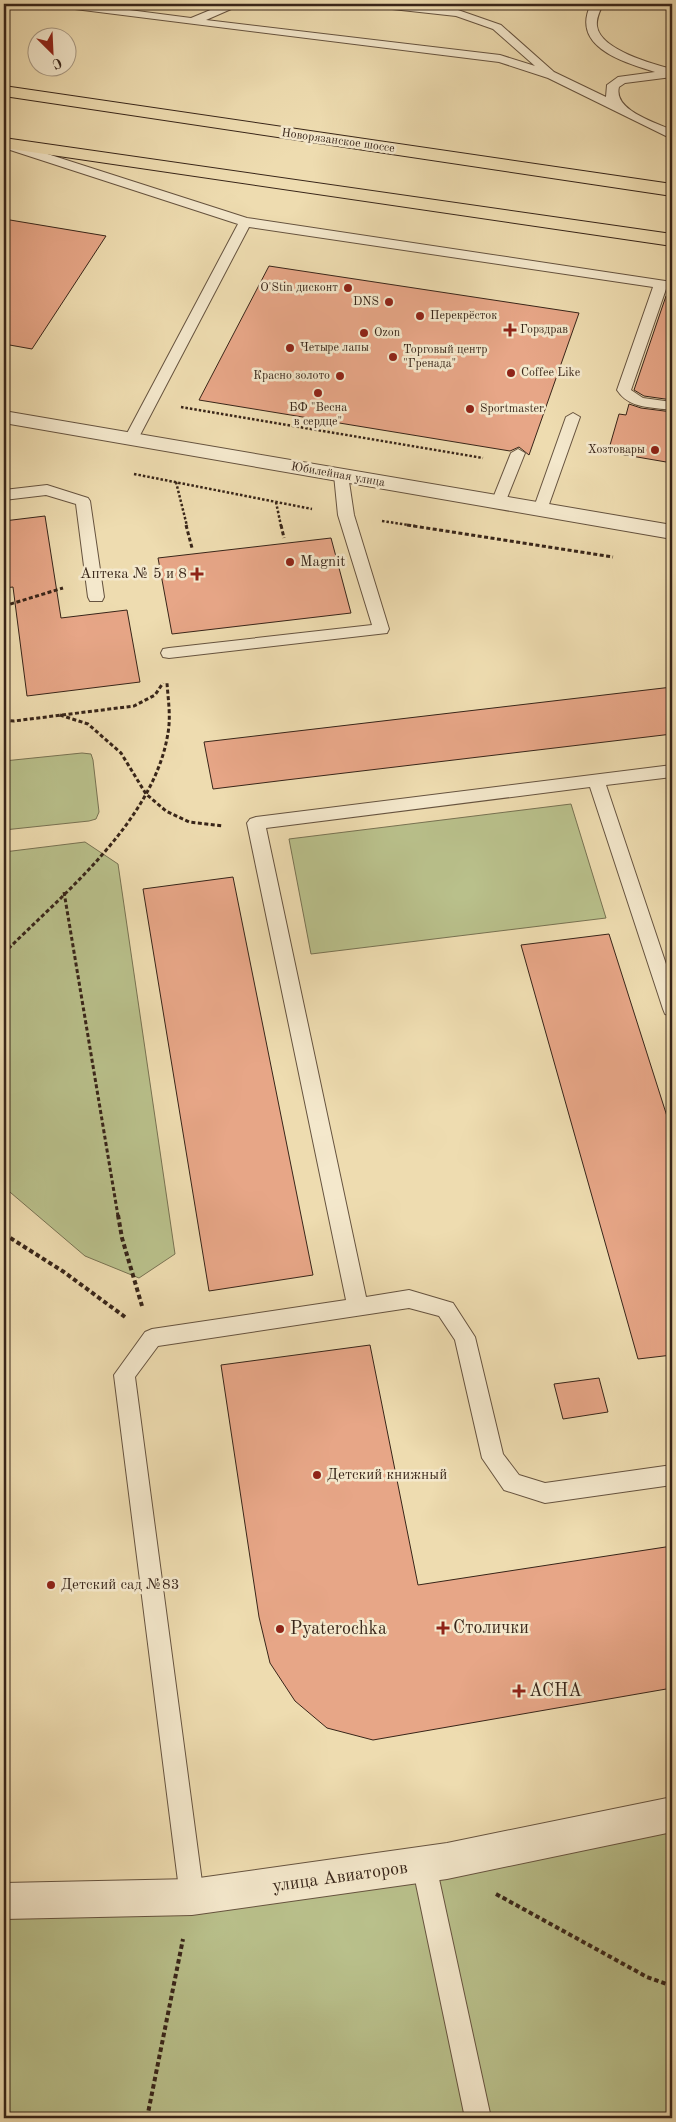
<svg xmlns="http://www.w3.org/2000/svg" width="676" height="2122" font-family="'Old Standard TT',serif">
<rect width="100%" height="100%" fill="#eedcb0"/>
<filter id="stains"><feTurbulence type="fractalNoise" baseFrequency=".004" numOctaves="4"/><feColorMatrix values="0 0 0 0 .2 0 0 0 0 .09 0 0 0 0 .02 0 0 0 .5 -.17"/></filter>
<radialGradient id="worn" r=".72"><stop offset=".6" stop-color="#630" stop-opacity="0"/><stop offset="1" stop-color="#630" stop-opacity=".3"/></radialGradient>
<!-- green -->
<path fill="#b9c08b" stroke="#787252" d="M82,753L91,754L93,760L99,812L96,819L89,821L4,830V761Z
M571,804L606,918L311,954L289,839Z
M85,842L118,864L175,1254L139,1278L85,1256L4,1187V852Z
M672,1814V2118H4V1901L192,1897L447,1861Z"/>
<!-- building -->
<path fill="#e7a687" stroke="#382519" d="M4,219L106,236L32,349L4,344Z
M269,266L579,313L529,455L519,447L510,451L199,400Z
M666,296L672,297V400L644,396L634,390Z
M629,404L641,408L672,412V463L608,452L619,414L626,415Z
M45,516L61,618L127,610L140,682L27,696L13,587L4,588V521Z
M331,538L351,613L172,634L158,558Z
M672,687V734L286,780L213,789L204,742Z
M233,877L313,1275L209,1291L143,889Z
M609,934L672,1132V1355L638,1359L521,945Z
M370,1345L418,1585L672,1546V1688L373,1740L327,1728L295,1701L270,1663L259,1617L221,1365Z
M599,1378L608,1412L563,1419L554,1384Z"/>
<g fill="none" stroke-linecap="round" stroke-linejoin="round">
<defs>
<path id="service" d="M53,4H83L191,18L225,4H240L238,6L206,20L500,55L535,66L493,29L456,16L374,7L368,4H404L458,10L501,25L554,72L606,97L607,85L618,77L655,72C623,62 570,47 591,4H603C600,11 596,18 597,26C600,50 653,64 672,69V77L625,83L619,87C613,110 655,122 672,130V139L548,78L499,62L59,7Z
M4,140L247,218L672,282V290L666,289L631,390L643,398L672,402V410C652,407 629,409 617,390L653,287L249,227L138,439L131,443L126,442L124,439L238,224L4,148Z
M573,413L580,417L547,510L540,515L535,513L533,510L566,417Z
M518,449L525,453L505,503L503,506H493L491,503L511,453Z
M341,470L348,475L354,515L389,629L387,633L169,658L163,657L161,653L163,649L169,648L372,625L338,515L334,475Z
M47,485L88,498L90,501L104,597L102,601H90L88,597L76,504L46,495L4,500V490Z
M672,765V777L606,785L672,982V1016L665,1014L663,1009L590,787L266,828L366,1297L409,1290L453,1303L475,1337L503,1454L519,1475L545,1483L672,1465V1485L545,1503L504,1490L482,1458L455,1340L439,1316L409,1308L158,1346L135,1377L204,1897L201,1906L192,1909L183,1906L180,1897L114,1375L145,1332L152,1329L346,1300L247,823L250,819L256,817Z
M424,1853L433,1856L436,1865L491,2118H465L412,1865L415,1856Z"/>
<path id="minor" d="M672,1797V1832L447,1879L192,1915L4,1919V1883L192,1879L447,1843Z"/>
<path id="tertiary" d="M4,411L672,525V539L4,423Z"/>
<path id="trunk" d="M4,86L672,184V196L4,96Z
M4,138L672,234V246L4,148Z"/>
</defs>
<!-- service casing -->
<use href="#service" stroke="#66533f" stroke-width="2"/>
<!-- minor casing -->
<use href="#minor" stroke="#66533f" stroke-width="2"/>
<!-- tertiary casing -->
<use href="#tertiary" stroke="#66533f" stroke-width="2"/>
<!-- trunk casing -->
<use href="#trunk" stroke="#382519" stroke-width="2"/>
<!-- path-far2 -->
<path stroke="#382519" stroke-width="2.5" stroke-dasharray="2.5 2" stroke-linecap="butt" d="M181,407L483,458
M134,474L312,509
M176,482L187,526
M276,502L281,526
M382,521L415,526"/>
<!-- path-far1 -->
<path stroke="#382519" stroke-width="3" stroke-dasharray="4 2.5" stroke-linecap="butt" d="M186,525L192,548
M281,525L284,538
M407,525L613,557
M4,606L63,588
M60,715L88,724L121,753L146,794L166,811L189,822L223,826
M4,720L14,721L134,706L155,695L163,683
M64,892L118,1216
M4,953C64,893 154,821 168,733C171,716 168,699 167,683"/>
<!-- path -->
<path stroke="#382519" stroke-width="4" stroke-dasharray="4.5 3" stroke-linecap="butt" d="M118,1215L122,1238L142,1306
M4,1234L64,1272L125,1317
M496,1894L647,1977L672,1986
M147,2118L183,1939"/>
<!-- service -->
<use href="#service" fill="#f4e8cc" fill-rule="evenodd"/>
<!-- minor -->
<use href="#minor" fill="#f4e8cc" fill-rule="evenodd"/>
<!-- tertiary -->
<use href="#tertiary" fill="#f4e8cc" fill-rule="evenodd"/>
<!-- trunk -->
<use href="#trunk" fill="#eedcb0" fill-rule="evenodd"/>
</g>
<!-- markers -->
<g fill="#8f2418" stroke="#f4e8cc" stroke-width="2">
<circle cx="348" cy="288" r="5"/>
<circle cx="389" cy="302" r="5"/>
<circle cx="420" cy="316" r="5"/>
<path d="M507.5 322.5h5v5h5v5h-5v5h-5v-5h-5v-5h5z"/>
<circle cx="364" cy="333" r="5"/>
<circle cx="290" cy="348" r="5"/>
<circle cx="393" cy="357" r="5"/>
<circle cx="511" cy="373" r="5"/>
<circle cx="340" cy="376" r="5"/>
<circle cx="318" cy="393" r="5"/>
<circle cx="470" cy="409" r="5"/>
<circle cx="655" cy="450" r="5"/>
<circle cx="290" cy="562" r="5"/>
<path d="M194.5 566.5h5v5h5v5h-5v5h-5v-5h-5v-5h5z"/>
<circle cx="317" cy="1475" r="5"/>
<circle cx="51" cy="1585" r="5"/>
<path d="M440.5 1620.5h5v5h5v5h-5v5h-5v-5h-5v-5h5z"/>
<circle cx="280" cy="1629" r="5"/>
<path d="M516.5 1683.5h5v5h5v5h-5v5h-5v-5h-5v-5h5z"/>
</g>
<g text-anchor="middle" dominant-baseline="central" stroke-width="5" stroke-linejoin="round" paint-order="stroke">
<!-- far-street labels -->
<g font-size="12" fill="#382519" stroke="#f4e8cc">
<text transform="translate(338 141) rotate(8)">Новорязанское шоссе</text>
<text transform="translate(338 475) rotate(10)">Юбилейная улица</text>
</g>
<!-- far-poi labels -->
<g font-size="12" fill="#382519" stroke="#f4e8cc" text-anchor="start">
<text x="338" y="288" text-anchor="end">O'Stin дисконт</text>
<text x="379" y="302" text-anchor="end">DNS</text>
<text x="430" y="316">Перекрёсток</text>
<text x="520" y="330">Горздрав</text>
<text x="374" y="333">Ozon</text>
<text x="300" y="348">Четыре лапы</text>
<text x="403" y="350">Торговый центр<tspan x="403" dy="14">"Гренада"</tspan></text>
<text x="521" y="373">Coffee Like</text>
<text x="330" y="376" text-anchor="end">Красно золото</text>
<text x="318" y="408" text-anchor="middle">БФ "Весна<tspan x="318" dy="14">в сердце"</tspan></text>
<text x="480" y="409">Sportmaster</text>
<text x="645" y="450" text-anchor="end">Хозтовары</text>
</g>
<!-- poi labels -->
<g font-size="15" fill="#382519" stroke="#f4e8cc" text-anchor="start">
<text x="300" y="562">Magnit</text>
<text x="187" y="574" text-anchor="end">Аптека № 5 и 8</text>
<text x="327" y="1475">Детский книжный</text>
<text x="61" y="1585">Детский сад №83</text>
</g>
<!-- near-poi labels -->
<g font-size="18" fill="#382519" stroke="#f4e8cc" text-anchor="start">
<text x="453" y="1628">Столички</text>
<text x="290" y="1629">Pyaterochka</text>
<text x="529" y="1691">АСНА</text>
</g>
<!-- near-street labels -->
<g font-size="18" fill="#382519" stroke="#f4e8cc">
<text transform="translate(340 1877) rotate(-8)">улица Авиаторов</text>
</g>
</g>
<!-- margin -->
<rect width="676" height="2122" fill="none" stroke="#eedcb0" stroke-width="20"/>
<rect x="5" y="5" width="666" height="2112" fill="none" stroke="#382519" stroke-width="2.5"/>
<rect x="10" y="10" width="656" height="2102" fill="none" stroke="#382519"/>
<!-- north arrow -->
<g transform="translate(52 52) rotate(156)"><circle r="24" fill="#f4e8cc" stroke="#a99a84"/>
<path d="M0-4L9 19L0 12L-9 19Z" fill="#8f2418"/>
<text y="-8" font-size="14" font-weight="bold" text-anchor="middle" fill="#382519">С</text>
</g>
<rect width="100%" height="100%" filter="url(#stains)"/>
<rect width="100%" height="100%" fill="url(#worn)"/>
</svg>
